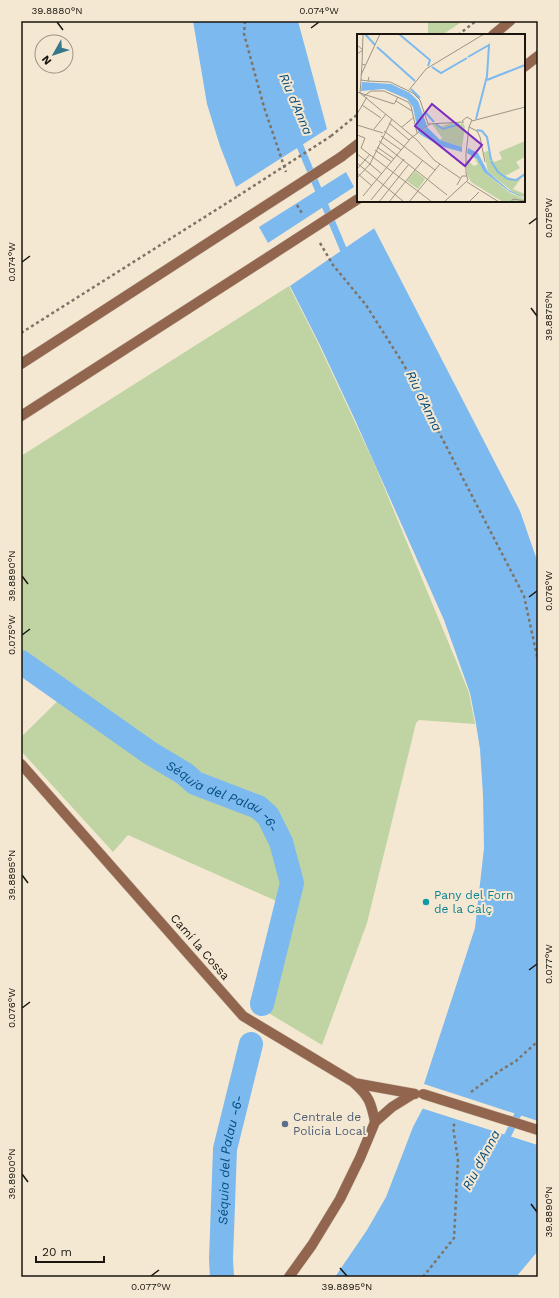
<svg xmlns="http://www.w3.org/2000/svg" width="559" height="1298" font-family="'Work Sans',sans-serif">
<rect width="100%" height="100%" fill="#f5e8d3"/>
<!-- green -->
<path fill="#bfd4a2" d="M428,21H463L442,35H428Z
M289,286L317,341L374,463L459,668L469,693L475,724L419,720L416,723L367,923L322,1045L250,1002L282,905L281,903L128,835L113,852L21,751V737L67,692L21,658V456Z"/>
<!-- water -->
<path fill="#7cb9ee" d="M193,21H298L327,129L236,187L220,146L207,104Z
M346,172L354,187L268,243L259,227Z
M374,228L520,511L538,563V1121L424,1084L475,928L484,848L483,795L480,749L476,724L470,693L444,620L356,422L320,345L290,286Z
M423,1108L538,1145V1251L516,1277H335L367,1230L386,1197L413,1127Z"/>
<!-- pier -->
<path fill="#f5e8d3" d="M355,187V189L269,244H267Z
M375,226L376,227L289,285L288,284Z
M423,1085L538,1122V1123L423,1086Z
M423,1106L538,1143V1145L421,1108Z"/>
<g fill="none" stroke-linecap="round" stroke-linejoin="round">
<!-- stream -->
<path stroke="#7cb9ee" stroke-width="7" d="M297,139L347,258
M504,1143L522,1106"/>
<!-- canal -->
<g stroke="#7cb9ee" stroke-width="24">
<path id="s1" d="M21,662L150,753L185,774L195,783L258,807L268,816L281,842L292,883L262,1004"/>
<path id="s2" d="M222,1277L221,1259L225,1149L251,1044"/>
</g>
<defs>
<path id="secondary" d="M493,35L510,21
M524,67L538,56
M341,157L358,144
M21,364L248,217
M21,416L270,256
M21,764L243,1016L353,1082C369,1096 371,1102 375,1122
M354,1083L415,1094
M289,1277L312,1245L340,1199L360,1158L375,1122L392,1107L413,1094"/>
</defs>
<!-- secondary casing -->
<use href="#secondary" stroke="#d2c6b3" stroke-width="11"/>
<!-- path -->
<path stroke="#7d7467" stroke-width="2.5" stroke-dasharray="3 3" stroke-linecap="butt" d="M245,21L244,34L264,107L286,172
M458,35L476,21
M331,136L358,114
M297,205L303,215
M320,243L333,265L366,305L404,365L524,596L538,661
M21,333L238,196
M471,1092L498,1072L516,1061L538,1041
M423,1277L454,1238L458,1160L453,1127L456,1121"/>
<!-- secondary -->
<use href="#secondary" stroke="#92654e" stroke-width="10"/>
<defs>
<path id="secondary-bridge" d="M248,217L341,157
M270,256L358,199
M423,1094L538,1130"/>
</defs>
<!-- secondary-bridge casing -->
<use href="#secondary-bridge" stroke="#d2c6b3" stroke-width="11" stroke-linecap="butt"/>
<!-- path-bridge -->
<path stroke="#7d7467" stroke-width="2.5" stroke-dasharray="3 3" stroke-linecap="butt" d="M238,196L331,136"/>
<!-- secondary-bridge -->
<use href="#secondary-bridge" stroke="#92654e" stroke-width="10"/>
</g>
<!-- ticks -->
<path fill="none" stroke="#1a150e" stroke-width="1.5" d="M57,22L63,30M311,28L319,22M529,224L537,218M22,262L30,256M531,308L537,316M22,576L28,584M529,597L537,591M22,635L30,629M22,875L28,883M529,970L537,964M22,1008L30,1002M22,1174L28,1182M531,1204L537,1212M340,1268L347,1276M151,1276L159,1270"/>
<!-- markers -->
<circle fill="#0f9aa8" stroke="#f5e8d3" stroke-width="1.5" cx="426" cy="902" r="4"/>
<circle fill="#5c6f8a" stroke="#f5e8d3" stroke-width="1.5" cx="285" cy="1124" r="4"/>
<g text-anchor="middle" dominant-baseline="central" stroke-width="4" stroke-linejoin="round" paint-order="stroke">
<!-- culture labels -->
<g font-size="12" fill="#0d838f" stroke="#f5e8d3" text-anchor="start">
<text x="434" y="895">Pany del Forn<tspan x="434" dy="14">de la Calç</tspan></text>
</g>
<!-- street labels -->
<g font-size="12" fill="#1a150e" stroke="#f5e8d3">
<text transform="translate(200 947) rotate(49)">Camí la Cossa</text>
</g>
<!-- service labels -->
<g font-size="12" fill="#4e5e75" stroke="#f5e8d3" text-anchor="start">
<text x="293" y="1117">Centrale de<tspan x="293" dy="14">Policia Local</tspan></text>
</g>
<!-- water labels -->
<g font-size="13" font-style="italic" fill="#054d7e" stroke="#f5e8d3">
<text transform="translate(296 104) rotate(67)">Riu d'Anna</text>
<text transform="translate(424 401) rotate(64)">Riu d'Anna</text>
<text stroke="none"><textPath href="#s1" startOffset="244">Séquia del Palau -6-</textPath></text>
<text stroke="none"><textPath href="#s2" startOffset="118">Séquia del Palau -6-</textPath></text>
<text transform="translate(481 1160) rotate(-62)">Riu d'Anna</text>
</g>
</g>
<!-- overview -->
<g transform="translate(357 34)">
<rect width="168" height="168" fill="#f5e8d3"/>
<path d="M96,88L97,92L106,89L108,93L105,113L83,106L85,104L75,90L79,89L82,93ZM168,107V123L159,128L163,134L148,142L159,146L168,140V145L166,142L156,155L168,160V163L161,162L131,138L127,118L131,117L137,128L145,125L142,118ZM116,122L122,128L127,138L153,159L168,165V168H146L114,148L110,140V126L117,132L121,130ZM58,137L68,145L61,155L50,147Z" fill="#bfd4a2"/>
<path d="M5,48L34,50L53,59L61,67L70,92L61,98L56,73L50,65L27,55L4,57ZM70,93L83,106L105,113V118L83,112L64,101L62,99ZM111,114L121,119L131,138L152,156L168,164L153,158L127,138L120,125L110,119Z" fill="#7cb9ee"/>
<path fill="none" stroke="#7cb9ee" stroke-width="2" d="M8,0L18,11M42,0L73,26L71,32M20,13L58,47M111,23L132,11L130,42L119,85M75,33L84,39L110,24M130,46L168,31M54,55L63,64M68,78L77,88M79,90L86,95L102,90M120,96L125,97L130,103L134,126M134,127L141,138L151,145L159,146L168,140"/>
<path fill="none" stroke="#9d9484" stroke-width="1" d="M0,11L6,16L0,20M5,30L6,0M4,41L23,0M4,46L5,30L8,31M11,47L33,48L56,59L63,66L71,90L107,88M52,56L69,35L127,0M0,58L37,70L41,63M3,59L60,106L77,126L103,144M3,59L4,46L11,47L12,43M7,62L14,57H27L51,68L54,72L60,99M39,67L55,77M5,71L24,84M0,80L10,63M115,87L168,73M32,89L52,106M0,91L26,99M45,93L57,83M112,93L120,97L123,103L128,128M17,95L29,80M27,97L78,136M0,101L8,104L4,114L75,168M24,102L44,116M22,107L90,161M20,113L37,125M18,116L35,128M0,120L8,126L0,135M13,120L8,126L25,140M0,129L47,168M0,139L15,152M0,144L13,130L35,85M110,148L142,168M100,151L105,142H110M6,162L54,104L73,90M14,166L47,125M22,168L52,130M32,168L66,126M52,168L83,130M87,168L111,146L109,139V119L112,93L115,86L110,83L105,87M112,168L122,158M154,168L156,165L168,167"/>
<path fill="#7b2cbf" fill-opacity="0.15" stroke="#7b2cbf" stroke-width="2" d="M75,70L125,111L108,132L58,92Z"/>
<rect width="168" height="168" fill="none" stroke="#1a150e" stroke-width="2"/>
</g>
<!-- border -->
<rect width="559" height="1298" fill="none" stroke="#f5e8d3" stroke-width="44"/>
<!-- north arrow -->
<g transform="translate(54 54) rotate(231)"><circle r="19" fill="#f5e8d3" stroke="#9d9484"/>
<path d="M0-3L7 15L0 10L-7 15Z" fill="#36788a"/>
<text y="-6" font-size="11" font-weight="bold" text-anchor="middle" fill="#1a150e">N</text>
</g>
<!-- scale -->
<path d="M36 1256v6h68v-6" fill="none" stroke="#1a150e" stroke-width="2"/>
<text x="42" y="1256" font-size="12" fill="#1a150e" stroke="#f5e8d3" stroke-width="3" paint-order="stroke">20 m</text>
<rect x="22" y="22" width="515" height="1254" fill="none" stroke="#1a150e" stroke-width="1.5"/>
<g font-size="10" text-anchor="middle" fill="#1a150e">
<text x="57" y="14">39.8880°N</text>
<text x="319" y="14">0.074°W</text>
<text transform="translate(548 218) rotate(-90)" y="4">0.075°W</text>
<text transform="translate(11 262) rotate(-90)" y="4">0.074°W</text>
<text transform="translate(548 316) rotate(-90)" y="4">39.8875°N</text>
<text transform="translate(11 576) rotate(-90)" y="4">39.8890°N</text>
<text transform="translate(548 591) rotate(-90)" y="4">0.076°W</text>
<text transform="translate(11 635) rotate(-90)" y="4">0.075°W</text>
<text transform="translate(11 875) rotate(-90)" y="4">39.8895°N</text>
<text transform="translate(548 964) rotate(-90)" y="4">0.077°W</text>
<text transform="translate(11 1008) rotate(-90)" y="4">0.076°W</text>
<text transform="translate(11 1174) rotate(-90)" y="4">39.8900°N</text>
<text transform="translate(548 1212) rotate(-90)" y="4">39.8890°N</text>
<text x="151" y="1290">0.077°W</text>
<text x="347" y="1290">39.8895°N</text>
</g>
</svg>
